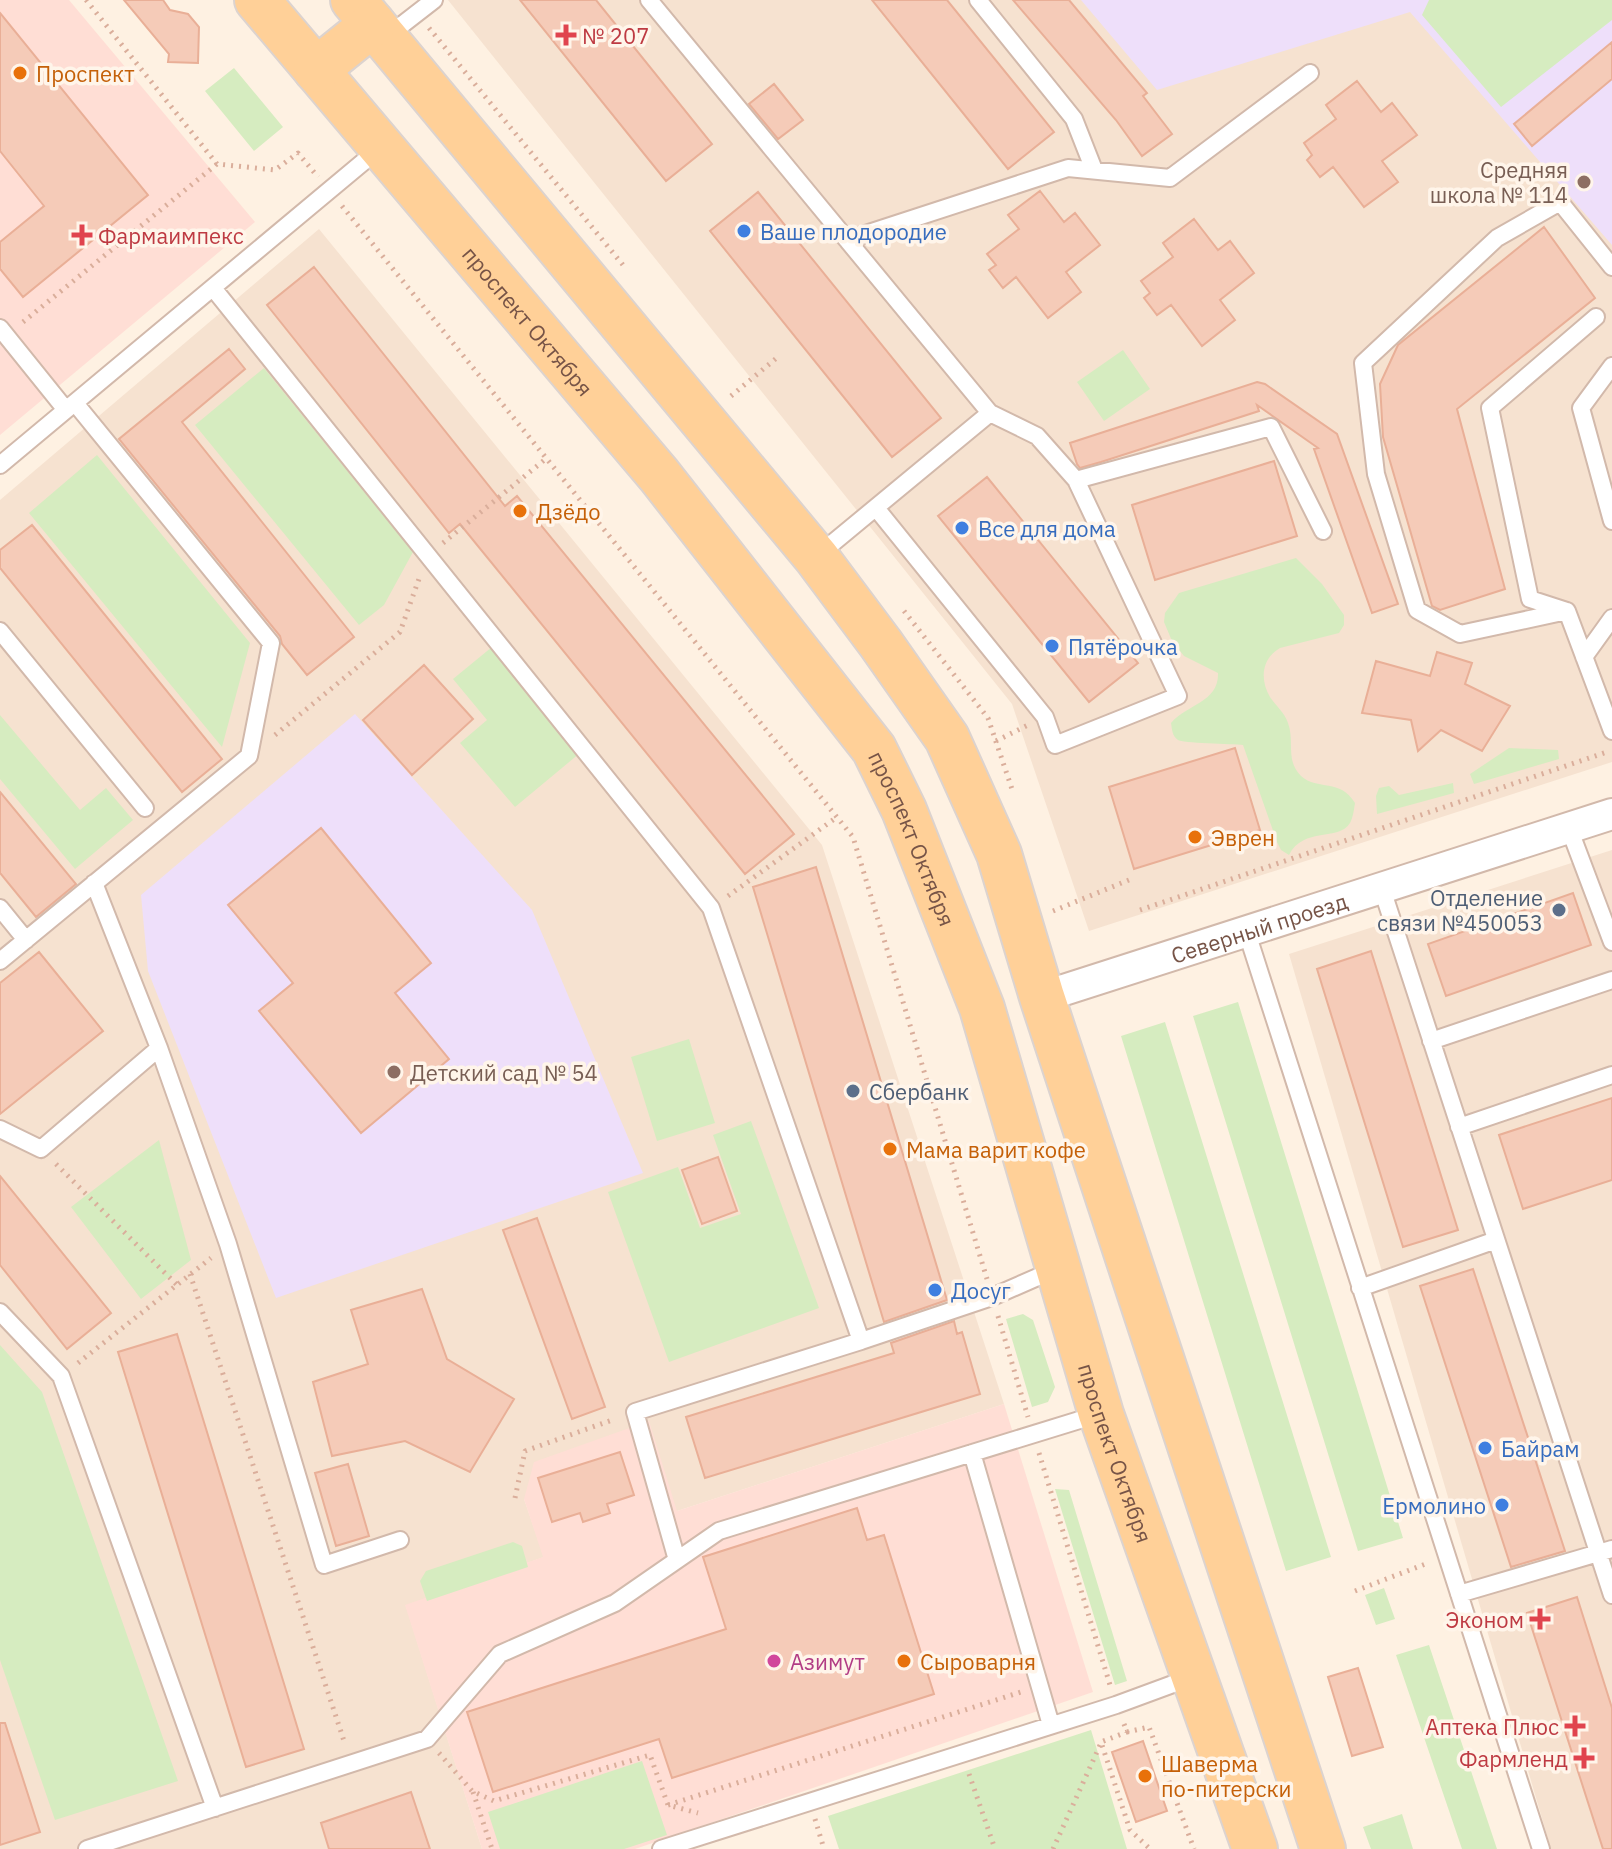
<svg xmlns="http://www.w3.org/2000/svg" width="1612" height="1849" font-family="'IBM Plex Sans',sans-serif">
<rect width="100%" height="100%" fill="#fef1e2"/>
<!-- residential -->
<path fill="#f6e2d0" d="M448,0H1612V762L1089,931L1012,704Z
M319,229L822,845L1004,1404L677,1511L524,1499L544,1557L406,1606L482,1849H0V500Z
M1612,850V1849H1551L1289,954Z"/>
<!-- commercial -->
<path fill="#ffded5" d="M0,0H69L255,222L0,435Z
M1004,1404L1093,1692L635,1849H482L405,1605L543,1557L524,1499L534,1462L649,1421L677,1511Z"/>
<!-- education -->
<path fill="#eedffa" d="M1081,0H1612V245L1410,12L1157,90Z
M355,714L532,910L643,1173L276,1298L148,971L141,895Z"/>
<!-- green -->
<path fill="#d6ecc0" d="M1429,0H1612V20L1501,107L1422,15Z
M234,68L283,127L254,151L205,91Z
M1123,350L1150,389L1104,421L1077,382Z
M264,368L413,552L384,605L359,625L195,425Z
M97,455L250,643L222,747L29,513Z
M1296,558L1322,584L1344,615V625L1339,633L1280,648C1261,659 1260,680 1270,697C1276,706 1285,713 1288,723C1295,742 1285,760 1301,776C1318,791 1340,778 1355,803C1354,809 1353,818 1350,823C1338,842 1304,826 1289,855L1281,850L1277,842L1243,745C1233,744 1181,743 1178,740C1172,736 1172,729 1171,723C1188,704 1219,702 1218,673L1184,656L1172,641L1164,622L1165,613L1179,593Z
M492,647L580,753L515,807L460,743L487,720L453,679Z
M0,715L80,810L106,788L133,820L75,869L0,779Z
M1509,748L1558,750L1559,759L1474,784L1470,774Z
M1453,783L1454,793L1377,814L1376,796L1379,788L1389,786L1399,795Z
M1238,1002L1403,1538L1358,1551L1193,1016Z
M1165,1022L1331,1557L1286,1571L1121,1036Z
M689,1039L715,1123L657,1141L631,1057Z
M751,1121L819,1308L669,1362L608,1192L678,1167L700,1228L741,1214L713,1135Z
M159,1140L191,1260L141,1299L71,1207Z
M1023,1314L1033,1320L1055,1387L1048,1402L1032,1407L1006,1319Z
M0,1345L42,1392L178,1781L55,1820L0,1660Z
M1055,1489L1069,1490L1127,1681L1115,1685Z
M513,1542L522,1546L528,1567L427,1601L420,1581L426,1571Z
M1384,1588L1395,1619L1376,1625L1365,1595Z
M1429,1645L1497,1849H1462L1396,1655Z
M1091,1730L1127,1849H839L828,1816Z
M642,1761L667,1835L624,1849H500L488,1812Z
M1402,1814L1413,1849H1371L1363,1827Z"/>
<!-- building -->
<path fill="#f5cbb8" stroke="#e9af97" stroke-width="2" d="M124,0H163L170,10L188,14L199,27L198,63L168,62L169,54Z
M520,0H596L712,144L666,181Z
M872,0H947L1054,132L1008,169Z
M1013,0H1069L1147,93L1143,96L1172,134L1142,156L1116,120Z
M0,13L148,195L23,297L0,269V242L44,206L0,151Z
M1612,42V79L1532,146L1514,124Z
M1357,81L1381,112L1392,103L1417,135L1382,161L1398,182L1364,207L1333,167L1320,177L1307,160L1312,155L1304,143L1336,119L1326,105Z
M774,84L803,120L778,139L749,104Z
M1040,191L1064,222L1075,213L1100,245L1066,272L1081,292L1048,318L1016,277L1003,288L989,270L996,265L987,254L1019,229L1008,215Z
M758,192L941,418L892,457L710,231Z
M1194,219L1218,250L1230,241L1254,273L1220,300L1235,320L1202,346L1171,305L1157,315L1144,298L1150,293L1141,281L1173,257L1163,243Z
M1544,227L1595,298L1457,409L1505,589L1440,610L1432,606L1383,437L1380,384L1398,345Z
M314,267L505,506L517,496L794,834L745,874L460,524L449,533L267,305Z
M229,349L245,369L182,422L354,637L307,675L282,644L280,636L119,439Z
M1257,382L1265,384L1337,434L1398,604L1372,613L1314,449L1318,448L1257,405L1259,411L1101,462L1080,468L1077,464L1070,443Z
M1274,461L1297,536L1155,580L1132,505Z
M987,477L1138,663L1089,702L938,516Z
M32,525L222,759L182,792L0,568V550Z
M1437,652L1472,663L1465,684L1510,706L1482,751L1441,730L1418,751L1411,720L1362,713L1376,661L1430,676Z
M424,665L473,719L412,775L363,720Z
M1235,748L1260,830L1134,869L1109,787Z
M0,792L76,884L36,917L0,873Z
M321,828L431,963L395,993L449,1059L361,1133L259,1011L293,983L228,905Z
M816,867L947,1300L884,1322L753,887Z
M1573,893L1591,945L1446,996L1428,944Z
M1371,951L1458,1230L1403,1247L1317,969Z
M39,952L103,1031L0,1114V983Z
M1612,1098V1180L1523,1209L1499,1135Z
M718,1157L737,1211L702,1224L682,1170Z
M0,1176L111,1313L67,1349L0,1265Z
M537,1218L605,1407L572,1419L503,1230Z
M1473,1269L1565,1551L1511,1567L1420,1286Z
M422,1289L447,1359L514,1399L470,1472L405,1441L332,1456L313,1382L368,1364L351,1310Z
M954,1321L957,1334L962,1332L980,1394L705,1478L686,1417L894,1353L891,1343Z
M177,1334L304,1749L246,1767L118,1352Z
M620,1452L634,1495L607,1504L610,1513L583,1522L580,1513L552,1522L538,1478Z
M348,1464L369,1536L336,1546L315,1473Z
M857,1508L867,1540L884,1535L934,1694L672,1778L659,1739L493,1792L467,1712L726,1629L703,1557Z
M1577,1597L1612,1708V1849H1603L1527,1613Z
M1358,1668L1383,1747L1352,1756L1328,1677Z
M0,1723H5L40,1832L0,1845Z
M1143,1741L1167,1811L1136,1822L1112,1752Z
M411,1792L430,1849H329L321,1823Z"/>
<g fill="none" stroke-linecap="round" stroke-linejoin="round">
<defs>
<path id="service" d="M649,0L990,413L817,556
M978,0L1074,119L1094,170
M385,38L434,0
M847,240L1068,168L1170,178L1310,73
M213,288L711,908L861,1341L992,1297L1056,1269
M1596,317L1490,408L1530,599L1567,611L1612,731
M0,328L66,410
M1612,366L1581,408L1612,521
M990,413L1037,436L1076,480L1271,427L1323,531
M0,465L380,148
M876,508L1045,717L1055,745L1178,696L1076,480
M1567,611L1460,634L1417,610L1376,474L1363,363L1497,238L1560,202L1612,267
M0,631L145,808
M1584,657L1612,618
M1569,828L1612,942
M94,883L159,1048L228,1244L324,1565L400,1540
M1382,889L1612,1595
M0,908L26,940
M1247,933L1541,1849
M0,961L249,756L271,643L75,403
M1431,1041L1612,980
M1459,1127L1612,1075
M0,1129L41,1149L159,1048
M1360,1288L1496,1240
M0,1312L61,1376L215,1808
M972,1453L1051,1725
M677,1560L635,1412L861,1341
M1459,1594L1612,1549
M87,1849L427,1739L500,1654L615,1603L719,1531L1099,1414
M661,1849L1116,1705L1192,1677"/>
<g id="minor">
<path id="s1" d="M1042,997L1612,814"/>
</g>
<g id="primary">
<path id="s2" d="M257,0L659,475L874,749L904,810L982,1008L1101,1414L1255,1849"/>
<path d="M353,0L816,557L881,644L947,738L999,854L1042,997L1323,1849"/>
<path d="M316,70L373,24"/>
</g>
</defs>
<!-- service casing -->
<use href="#service" stroke="#d2b9ab" stroke-width="20"/>
<!-- minor casing -->
<use href="#minor" stroke="#d2b9ab" stroke-width="34"/>
<!-- primary casing -->
<use href="#primary" stroke="#dcd3cf" stroke-width="48"/>
<!-- path -->
<path stroke="#daae9b" stroke-width="5" stroke-dasharray="2 6" stroke-linecap="butt" d="M86,0L217,164L275,170L298,153L318,177
M429,28L623,265
M342,206L853,837L987,1279
M23,322L217,164
M731,396L779,356
M443,543L548,457
M904,611L988,718L1013,792
M275,735L400,632L420,576
M996,741L1028,725
M728,896L837,817
M1140,910L1607,752
M1053,911L1129,880
M56,1164L177,1285
M190,1274L345,1744
M998,1316L1028,1417
M78,1363L211,1258
M1039,1453L1110,1685
M515,1498L525,1451L615,1419
M1355,1591L1428,1563
M1124,1724L1127,1732L1101,1742L1130,1830L1150,1849
M1127,1732L1149,1727L1194,1849
M439,1753L472,1791L494,1801L650,1755L668,1805L698,1813
M969,1774L995,1849
M473,1792L492,1849
M668,1805L1021,1692
M815,1819L824,1849
M1053,1849L1101,1743"/>
<!-- service -->
<use href="#service" stroke="#fff" stroke-width="16"/>
<!-- minor -->
<use href="#minor" stroke="#fff" stroke-width="30"/>
<!-- primary -->
<use href="#primary" stroke="#ffd098" stroke-width="44"/>
</g>
<!-- markers -->
<g fill="#e0444e" stroke="#fff5ea" stroke-width="3">
<path d="M562 23h8v8h8v8h-8v8h-8v-8h-8v-8h8z"/>
<path d="M78 223h8v8h8v8h-8v8h-8v-8h-8v-8h8z"/>
<path d="M1536 1607h8v8h8v8h-8v8h-8v-8h-8v-8h8z"/>
<path d="M1571 1714h8v8h8v8h-8v8h-8v-8h-8v-8h8z"/>
<path d="M1580 1746h8v8h8v8h-8v8h-8v-8h-8v-8h8z"/>
</g>
<g fill="#e8710a" stroke="#fff5ea" stroke-width="3">
<circle cx="20" cy="73" r="8"/>
<circle cx="520" cy="511" r="8"/>
<circle cx="1195" cy="837" r="8"/>
<circle cx="890" cy="1149" r="8"/>
<circle cx="904" cy="1661" r="8"/>
<circle cx="1145" cy="1776" r="8"/>
</g>
<g fill="#8d6e63" stroke="#fff5ea" stroke-width="3">
<circle cx="1584" cy="182" r="8"/>
<circle cx="394" cy="1072" r="8"/>
</g>
<g fill="#3f7fe0" stroke="#fff5ea" stroke-width="3">
<circle cx="744" cy="231" r="8"/>
<circle cx="962" cy="528" r="8"/>
<circle cx="1052" cy="646" r="8"/>
<circle cx="935" cy="1290" r="8"/>
<circle cx="1485" cy="1448" r="8"/>
<circle cx="1502" cy="1505" r="8"/>
</g>
<g fill="#5c6f8a" stroke="#fff5ea" stroke-width="3">
<circle cx="1559" cy="910" r="8"/>
<circle cx="853" cy="1091" r="8"/>
</g>
<circle fill="#d1479c" stroke="#fff5ea" stroke-width="3" cx="774" cy="1661" r="8"/>
<g text-anchor="middle" dominant-baseline="central" stroke-width="7" stroke-linejoin="round" paint-order="stroke">
<!-- health labels -->
<g font-size="22" fill="#be3a42" stroke="#fff5ea" text-anchor="end">
<text x="582" y="35" text-anchor="start">№ 207</text>
<text x="98" y="235" text-anchor="start">Фармаимпекс</text>
<text x="1524" y="1619">Эконом</text>
<text x="1559" y="1726">Аптека Плюс</text>
<text x="1568" y="1758">Фармленд</text>
</g>
<!-- food labels -->
<g font-size="22" fill="#c56008" stroke="#fff5ea" text-anchor="start">
<text x="36" y="73">Проспект</text>
<text x="536" y="511">Дзёдо</text>
<text x="1211" y="837">Эврен</text>
<text x="906" y="1149">Мама варит кофе</text>
<text x="920" y="1661">Сыроварня</text>
<text x="1161" y="1763">Шаверма<tspan x="1161" dy="25">по-питерски</tspan></text>
</g>
<!-- education labels -->
<g font-size="22" fill="#785e54" stroke="#fff5ea" text-anchor="end">
<text x="1568" y="169">Средняя<tspan x="1568" dy="25">школа № 114</tspan></text>
<text x="410" y="1072" text-anchor="start">Детский сад № 54</text>
</g>
<!-- shop labels -->
<g font-size="22" fill="#366cbe" stroke="#fff5ea" text-anchor="start">
<text x="760" y="231">Ваше плодородие</text>
<text x="978" y="528">Все для дома</text>
<text x="1068" y="646">Пятёрочка</text>
<text x="951" y="1290">Досуг</text>
<text x="1501" y="1448">Байрам</text>
<text x="1486" y="1505" text-anchor="end">Ермолино</text>
</g>
<!-- street labels -->
<g font-size="22" fill="#775447" stroke="#fff5ea">
<text stroke="none"><textPath href="#s2" startOffset="420">проспект Октября</textPath></text>
<text stroke="none"><textPath href="#s2" startOffset="1068">проспект Октября</textPath></text>
<text stroke="none"><textPath href="#s1" startOffset="228">Северный проезд</textPath></text>
<text stroke="none"><textPath href="#s2" startOffset="1716">проспект Октября</textPath></text>
</g>
<!-- service labels -->
<g font-size="22" fill="#4e5e75" stroke="#fff5ea" text-anchor="end">
<text x="1543" y="897">Отделение<tspan x="1543" dy="25">связи №450053</tspan></text>
<text x="869" y="1091" text-anchor="start">Сбербанк</text>
</g>
<!-- hotel labels -->
<g font-size="22" fill="#b23c85" stroke="#fff5ea" text-anchor="start">
<text x="790" y="1661">Азимут</text>
</g>
</g>
</svg>
